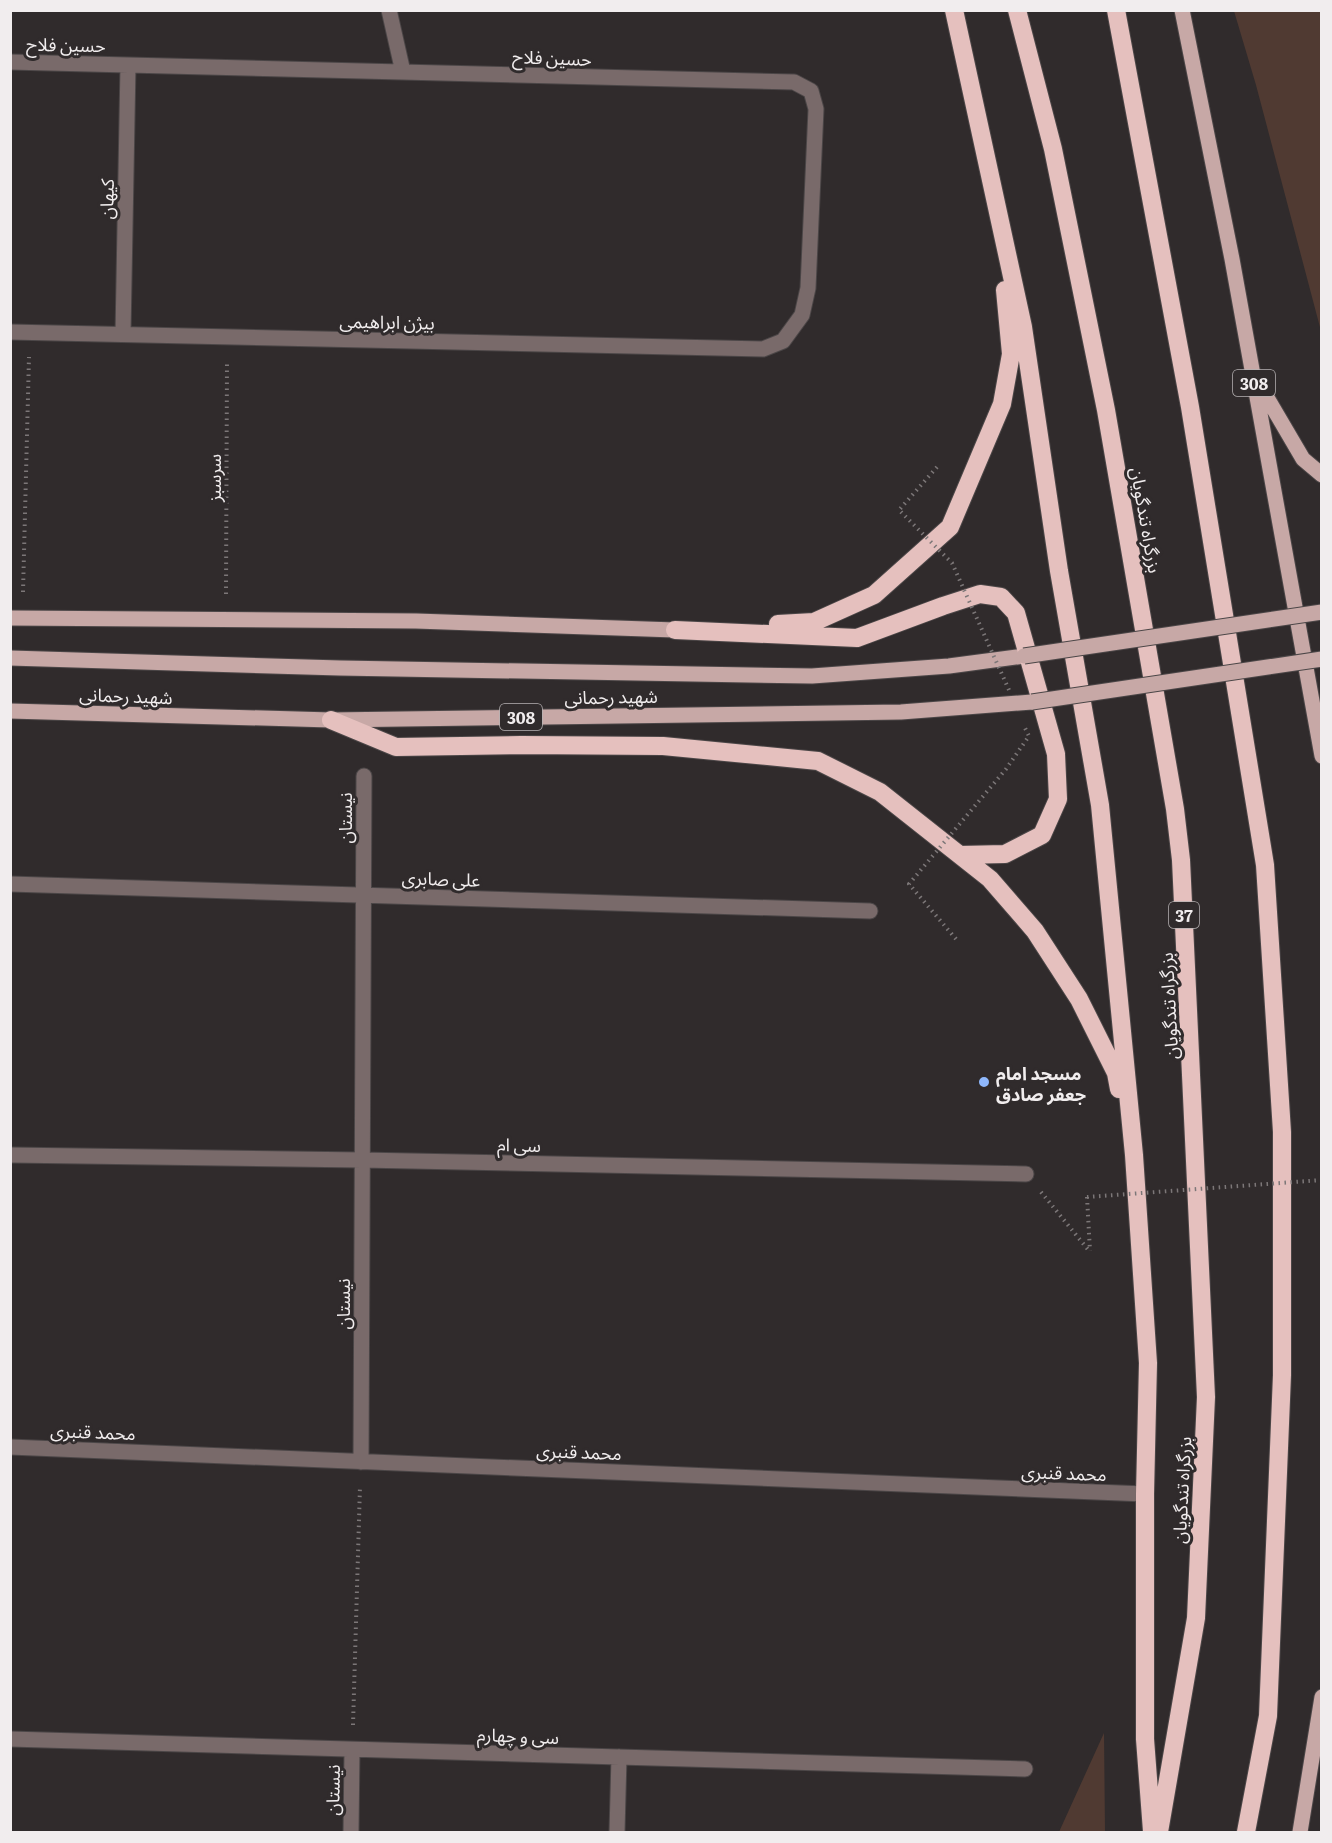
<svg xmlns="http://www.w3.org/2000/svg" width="1332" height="1843" font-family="Literata,'Noto Sans Arabic',serif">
<rect width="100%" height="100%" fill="#302b2c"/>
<!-- green -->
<path fill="#503a32" d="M1234,11H1321V331L1256,85Z
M1104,1733L1105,1832H1059Z"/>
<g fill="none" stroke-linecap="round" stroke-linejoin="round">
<defs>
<path id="minor" d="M389,10L403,72
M10,62L794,82L811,91L816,109L808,288L802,315L783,341L763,349L10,332
M123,334L128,65
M10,884L870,911
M10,1155L362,1160L1026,1174
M10,1447L1145,1494
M361,1462L364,776
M10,1739L1025,1769
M351,1832L352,1750
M617,1832L619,1757"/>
<path id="major" d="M1182,10L1232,259L1322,756
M1259,384L1303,459L1322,475
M10,618L416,621L675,630
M10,658L340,668L812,676L949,666L1024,656
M10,711L331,720L901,712L1032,702
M1300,1832L1322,1697"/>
<path id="highway" d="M954,10L1023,327L1059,571L1100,805L1134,1155L1148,1363L1145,1494V1739L1152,1831
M1017,10L1053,149L1106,410L1175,809L1181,860L1206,1397L1196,1618L1159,1832
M1116,10L1190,407L1265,865L1282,1132V1375L1268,1716L1246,1832
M778,624L814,622L874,595L950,527L1002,404L1011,354L1005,290
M675,630L857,638L943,606L980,594L1001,597L1016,613L1056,754L1058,799L1042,835L1005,854L960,855
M331,720L396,747L521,745L663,746L818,761L880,792L990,879L1035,931L1079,999L1116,1073L1119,1089"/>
</defs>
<!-- minor casing -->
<use href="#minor" stroke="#4b4647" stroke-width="17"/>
<!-- major casing -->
<use href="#major" stroke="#4b4647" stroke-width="17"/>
<!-- highway casing -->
<use href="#highway" stroke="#4b4647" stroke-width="20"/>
<!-- path -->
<path stroke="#7c7778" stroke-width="4" stroke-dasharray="1.5 4.5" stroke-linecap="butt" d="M23,592L29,357
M226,594L227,361
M1041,1192L1090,1252
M1087,1197L1090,1251
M353,1725L360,1486"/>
<!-- minor -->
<use href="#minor" stroke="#796a6a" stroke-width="15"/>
<!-- major -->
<use href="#major" stroke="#c7a8a6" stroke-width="15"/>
<!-- highway -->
<use href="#highway" stroke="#e5c0be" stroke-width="18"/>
<defs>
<path id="major-bridge" d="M1024,656L1322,612
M1032,702L1322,659"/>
</defs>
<!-- major-bridge casing -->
<use href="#major-bridge" stroke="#4b4647" stroke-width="17" stroke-linecap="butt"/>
<!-- path-bridge -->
<path stroke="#7c7778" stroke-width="4" stroke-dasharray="1.5 4.5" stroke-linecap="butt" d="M937,467L899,510L952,563L1009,690
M956,939L909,884L1006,769L1029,736L1025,728
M1087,1197L1322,1180"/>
<!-- major-bridge -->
<use href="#major-bridge" stroke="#c7a8a6" stroke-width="15"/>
</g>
<!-- markers -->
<circle fill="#8fb8fd" stroke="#302b2c" stroke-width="2" cx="984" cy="1082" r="6"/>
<g text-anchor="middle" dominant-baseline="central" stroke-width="6" stroke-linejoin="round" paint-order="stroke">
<!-- shield labels -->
<g fill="#302b2c" stroke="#b7b3b4" stroke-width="1.5">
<rect x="1233" y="370" width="42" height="26" rx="4.5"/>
<rect x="500" y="704" width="42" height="26" rx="4.5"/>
<rect x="1169" y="902" width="30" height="26" rx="4.5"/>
</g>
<g font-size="16" font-weight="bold" fill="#f1edee">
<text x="1254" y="383">308</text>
<text x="521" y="717">308</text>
<text x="1184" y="915">37</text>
</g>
<!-- street labels -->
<g font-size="18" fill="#f1edee" stroke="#302b2c">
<text transform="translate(66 44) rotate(1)">حسین فلاح</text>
<text transform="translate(552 57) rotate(2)">حسین فلاح</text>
<text transform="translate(106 199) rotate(-89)">کیهان</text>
<text transform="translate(387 321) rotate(1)">بیژن ابراهیمی</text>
<text transform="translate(213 478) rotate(-90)">سرسبز</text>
<text transform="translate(1147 520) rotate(80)">بزرگراه تندگویان</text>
<text transform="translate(126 695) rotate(2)">شهید رحمانی</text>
<text transform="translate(611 696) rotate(-1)">شهید رحمانی</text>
<text transform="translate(344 818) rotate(-90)">نیستان</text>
<text transform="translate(441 878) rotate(2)">علی صابری</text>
<text transform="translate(1168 1006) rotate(-93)">بزرگراه تندگویان</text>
<text transform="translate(519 1144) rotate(1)">سی ام</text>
<text transform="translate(342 1304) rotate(-90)">نیستان</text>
<text transform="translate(93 1431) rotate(2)">محمد قنبری</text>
<text transform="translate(579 1451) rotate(2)">محمد قنبری</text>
<text transform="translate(1064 1472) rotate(2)">محمد قنبری</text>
<text transform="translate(1181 1490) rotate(-87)">بزرگراه تندگویان</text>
<text transform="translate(518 1735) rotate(2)">سی و چهارم</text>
<text transform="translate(332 1790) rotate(-89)">نیستان</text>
</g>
<!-- poi labels -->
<g font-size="18" font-weight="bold" fill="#f1edee" stroke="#302b2c" text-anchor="start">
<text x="996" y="1072">مسجد امام<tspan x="996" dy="21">جعفر صادق</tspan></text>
</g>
</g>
<!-- border -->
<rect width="1332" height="1843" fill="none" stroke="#f1edee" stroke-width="24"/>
</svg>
